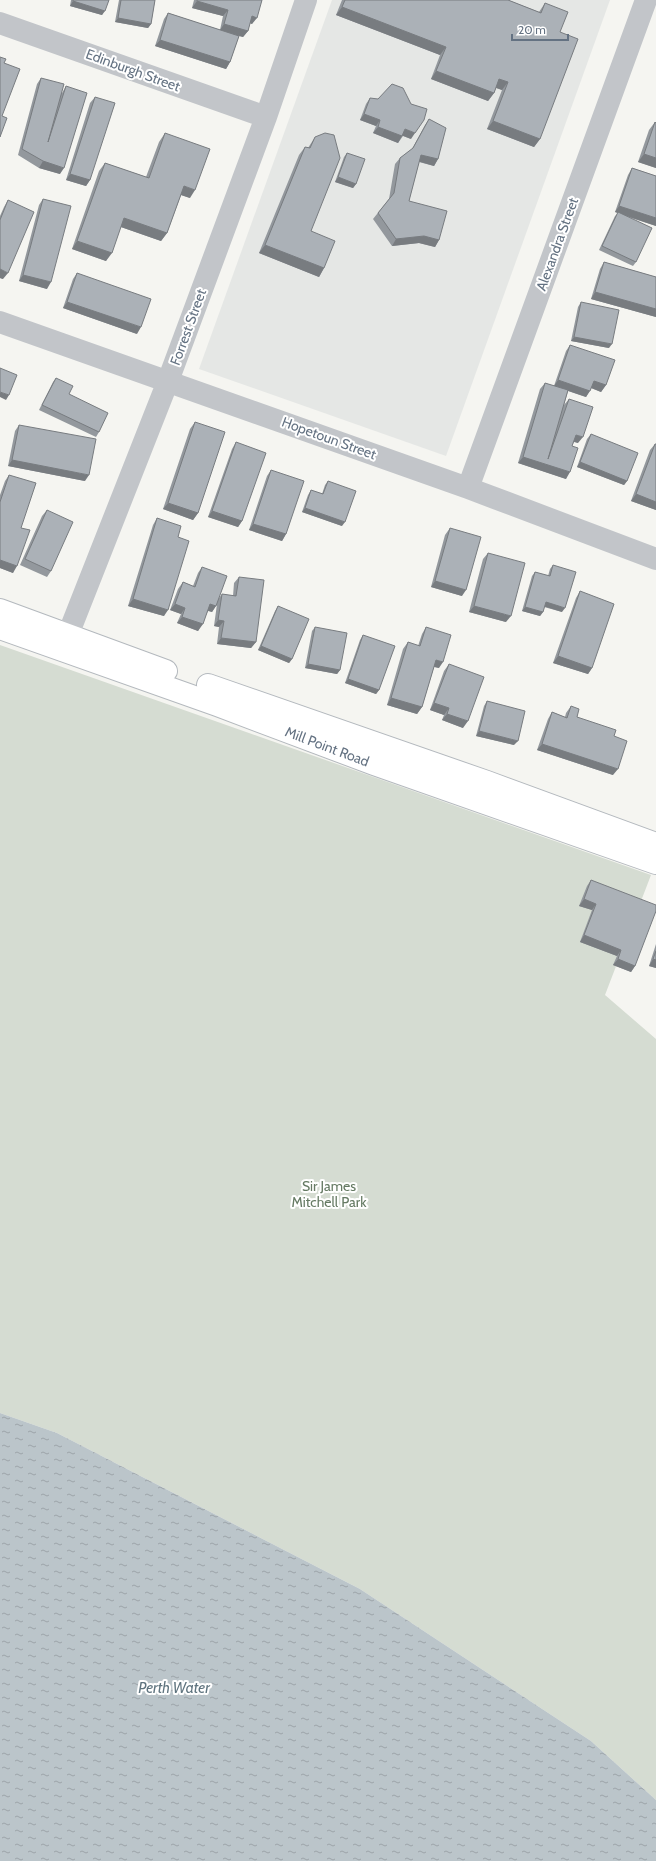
<svg xmlns="http://www.w3.org/2000/svg" width="656" height="1861" font-family="Cabin,sans-serif">
<defs>
<pattern id="water-ripples" width="26" height="14" patternUnits="userSpaceOnUse"><rect width="26" height="14" fill="#bbc5ca"/><path d="M2 4q2-2 4 0t4 0M15 11q2-2 4 0t4 0" fill="none" stroke="#9ca4a9"/></pattern>
</defs>
<rect width="100%" height="100%" fill="#f5f5f1"/>
<!-- built -->
<path fill="#e5e7e5" d="M332,0H610L446,456L199,369Z"/>
<!-- park -->
<path fill="#d5dcd2" d="M0,645L651,875L605,995L656,1039V1800L591,1741L360,1589L57,1433L0,1413Z"/>
<!-- water -->
<path fill="url(#water-ripples)" d="M0,1413L57,1433L360,1589L591,1741L656,1800V1861H0Z"/>
<g fill="none" stroke-linecap="round" stroke-linejoin="round">
<defs>
<g id="secondary">
<path d="M0,610L166,671"/>
<path id="s1" d="M0,628L217,705L374,764L656,863"/>
<path d="M208,685L487,782L656,844"/>
</g>
</defs>
<!-- secondary casing -->
<use href="#secondary" stroke="#b4b9be" stroke-width="24"/>
<!-- minor -->
<path stroke="#c2c5c9" stroke-width="22" d="M0,23L266,117
M0,322L468,488L656,559
M468,488L646,0
M62,650L168,381L266,117L306,0"/>
<!-- secondary -->
<use href="#secondary" stroke="#fff" stroke-width="22"/>
</g>
<!-- wall -->
<path fill="#93989d" d="M71,0H109L102,15L70,6Z
M119,0H155L151,24L148,28L115,22Z
M194,0H262L252,24L250,23L248,31L243,37L239,36L230,62L226,69L155,46L164,19L168,13L220,30L223,16L192,8Z
M342,0H508L539,12L545,3L560,32L540,139L534,147L487,129L502,90L496,88L494,93L488,101L431,79L440,55L336,15Z
M41,78L62,93L66,86L60,174L39,168L18,155L37,84Z
M95,97L90,180L86,186L66,180L90,103Z
M370,98L411,139L403,136L398,143L373,133L376,126L360,120L366,104Z
M429,119L438,159L434,166L419,162L409,201L439,240L435,247L419,243L392,246L373,219L389,199L395,164L400,158L412,149L425,125Z
M655,122L656,168L638,162L649,130Z
M165,133L190,198L181,195L167,233L161,241L121,227L106,261L72,249L99,171L105,163L146,177L159,142Z
M315,137L311,231L324,268L319,277L259,253L299,155L305,147L308,148Z
M347,153L356,184L353,188L335,182L344,157Z
M632,168L656,176V226L628,217L636,262L633,266L599,250L615,216L618,213L615,212L628,175Z
M43,199L47,289L19,281L39,205Z
M8,200L3,279L0,278V216L4,207Z
M604,262L656,277V317L591,299L600,269Z
M77,273L137,334L63,308L73,279Z
M581,302L609,348L571,341L578,307Z
M570,345L606,385L601,392L591,388L586,397L568,391L564,405L569,399L578,443L574,442L572,446L566,479L518,463L540,389L545,383L554,386L566,351Z
M56,378L99,432L96,437L39,410L53,382Z
M195,422L198,513L193,520L163,509L190,429Z
M19,425L85,481L8,466L15,431Z
M591,434L627,481L624,485L577,467L587,439Z
M236,442L242,521L238,527L208,517L232,449Z
M655,444L656,510L631,501L650,450Z
M271,470L286,534L282,541L249,530L267,476Z
M9,475L21,528L13,573L0,568V495L5,481Z
M328,481L342,526L302,512L308,495L311,490L322,494L325,485Z
M47,510L51,571L47,577L20,565L42,516Z
M157,518L178,537L164,616L128,606L153,525Z
M450,528L462,596L431,587L445,535Z
M488,553L506,622L469,612L483,559Z
M553,565L562,612L544,607L543,612L540,616L522,611L532,576L535,572L548,576L550,569Z
M202,567L219,598L222,594L233,596L234,583L239,577L256,642L251,648L217,644L219,627L214,626L217,604L212,612L208,611L198,631L177,623L181,614L170,610L178,589L183,582L193,586L198,573Z
M580,591L592,668L588,674L553,663L576,598Z
M278,606L292,659L289,663L258,650L275,611Z
M315,627L340,670L337,674L305,668L312,631Z
M426,627L439,668L434,667L422,707L417,714L387,705L403,649L408,642L418,646L422,634Z
M363,635L379,690L376,694L345,683L360,640Z
M449,664L463,728L442,720L444,715L430,710L444,671Z
M487,701L514,745L476,736L484,706Z
M571,706L577,717L614,736L613,775L537,750L548,719L552,712L565,717L566,713Z
M591,880L635,966L631,972L613,965L617,956L580,942L592,910L579,906L587,886Z
M656,944V968L649,966Z"/>
<!-- shaded-wall -->
<path fill="#787c80" d="M73,1L105,11L102,15L70,6Z
M197,1L228,10L223,16L192,8Z
M342,7L446,47L440,55L336,15Z
M252,16L257,18L252,24L247,22Z
M118,18L151,24L148,28L115,22Z
M224,24L248,31L243,37L220,30Z
M160,40L230,62L226,69L155,46Z
M436,71L494,93L488,101L431,79Z
M499,79L508,82L502,90L494,87Z
M364,114L380,120L376,126L360,120Z
M493,121L540,139L534,147L487,129Z
M378,127L402,136L398,143L373,133Z
M405,129L415,133L411,139L401,135Z
M644,154L656,158V168L638,162Z
M421,155L438,159L434,166L417,161Z
M43,161L64,168L60,174L39,168Z
M70,174L90,180L86,186L66,180Z
M338,177L356,184L353,188L335,182Z
M184,186L195,190L190,198L178,194Z
M619,206L656,218V226L615,212Z
M124,218L167,233L161,241L118,226Z
M424,236L439,240L435,247L419,243L392,246L396,239Z
M77,241L112,253L106,261L72,249Z
M265,245L324,268L319,277L259,253Z
M0,269L8,273L3,279L0,278Z
M23,275L51,282L47,289L19,281Z
M595,292L656,309V317L591,299Z
M67,302L141,327L137,334L63,308Z
M574,337L612,344L609,348L571,341Z
M558,380L590,391L586,397L554,386Z
M594,381L606,385L601,392L589,387Z
M0,392L9,395L6,400L0,397Z
M576,435L583,437L578,443L572,441Z
M523,457L570,472L566,479L518,463Z
M12,460L89,475L85,481L8,466Z
M580,462L627,481L624,485L577,467Z
M636,494L656,502V510L631,501Z
M168,503L198,513L193,520L163,509Z
M305,508L345,522L342,526L302,512Z
M212,511L242,521L238,527L208,517Z
M253,524L286,534L282,541L249,530Z
M0,560L17,566L13,573L0,568Z
M435,581L466,590L462,596L431,587Z
M133,599L168,610L164,616L128,606Z
M546,602L565,608L562,612L543,606Z
M175,604L185,608L181,614L170,610Z
M210,604L216,606L212,612L206,610Z
M474,606L511,616L506,622L469,612Z
M525,607L543,612L540,616L522,611Z
M182,617L203,624L198,631L177,623Z
M218,620L224,621L219,627L214,626Z
M221,638L256,642L251,648L217,644Z
M261,646L292,659L289,663L258,650Z
M558,656L592,668L588,674L553,663Z
M436,660L443,662L439,668L431,666Z
M308,664L340,670L337,674L305,668Z
M348,679L379,690L376,694L345,683Z
M391,698L422,707L417,714L387,705Z
M434,703L449,708L444,715L430,710Z
M447,714L468,721L463,728L442,720Z
M479,731L518,741L514,745L476,736Z
M542,744L618,769L613,775L537,750Z
M584,899L596,904L592,910L579,906Z
M584,935L621,950L617,956L580,942Z
M618,959L635,966L631,972L613,965Z
M653,959L656,960V968L649,966Z"/>
<!-- building -->
<path fill="#abb1b7" stroke="#787c80" d="M73,0H109L105,11L73,1Z
M121,0H155L151,24L118,18Z
M197,0H262L257,18L252,16L248,31L224,24L228,10L197,1Z
M345,0H508L541,13L545,3L568,12L560,32L578,39L540,139L493,121L508,82L499,79L494,93L436,71L446,47L342,7Z
M168,13L239,36L230,62L160,40Z
M0,57L6,59L4,63L20,69L2,116L7,118L0,137Z
M41,78L64,84L48,142L66,86L87,93L64,168L43,161L22,149Z
M392,84L403,88L411,104L427,109L424,120L415,133L405,129L402,136L378,127L380,120L364,114L370,98L378,99Z
M95,97L115,103L90,180L70,174Z
M429,119L446,128L438,159L421,155L409,201L447,211L439,240L424,236L396,239L378,213L394,193L400,158L413,148Z
M655,122L656,123V158L644,154Z
M165,133L210,149L195,190L184,186L167,233L124,218L112,253L77,241L105,163L149,178Z
M325,133L334,135L340,158L311,231L335,241L324,268L265,245L305,147L310,148L315,137Z
M347,153L365,159L356,184L338,177Z
M632,168L656,176V218L619,206Z
M43,199L71,206L51,282L23,275Z
M8,200L34,212L8,273L0,269V220Z
M618,212L652,228L636,262L602,246Z
M604,262L656,277V309L595,292Z
M77,273L151,299L141,327L67,302Z
M581,302L619,310L612,344L574,337Z
M570,345L615,360L606,385L594,381L590,391L558,380Z
M0,368L17,375L9,395L0,392Z
M56,378L73,386L69,394L108,413L99,432L42,405Z
M545,383L568,390L548,459L569,399L593,407L583,437L576,435L572,446L578,448L570,472L523,457Z
M195,422L225,432L198,513L168,503Z
M19,425L96,439L89,475L12,460Z
M591,434L638,453L627,481L580,462Z
M236,442L266,453L242,521L212,511Z
M655,444H656V502L636,494Z
M271,470L304,481L286,534L253,524Z
M9,475L36,483L21,528L30,530L17,566L0,560V502Z
M328,481L356,491L345,522L305,508L311,490L323,494Z
M47,510L73,522L51,571L25,559Z
M157,518L181,526L178,537L189,541L168,610L133,599Z
M450,528L481,537L466,590L435,581Z
M488,553L525,563L511,616L474,606Z
M553,565L576,572L565,608L546,602L543,612L525,607L535,572L550,576Z
M202,567L227,576L216,606L210,604L203,624L182,617L185,608L175,604L183,582L195,587Z
M239,577L264,580L256,642L221,638L224,621L218,620L222,594L236,596Z
M580,591L614,604L592,668L558,656Z
M278,606L309,619L292,659L261,646Z
M315,627L347,633L340,670L308,664Z
M426,627L451,635L443,662L436,660L422,707L391,698L408,642L420,646Z
M363,635L395,646L379,690L348,679Z
M449,664L484,677L468,721L447,714L449,708L434,703Z
M487,701L525,711L518,741L479,731Z
M571,706L579,709L577,717L616,730L614,736L627,741L618,769L542,744L552,712L567,718Z
M591,880L656,905V911L635,966L618,959L621,950L584,935L596,904L584,899Z
M656,951V960L653,959Z"/>
<g text-anchor="middle" dominant-baseline="central" stroke-width="4" stroke-linejoin="round" paint-order="stroke">
<!-- street labels -->
<g font-size="14" fill="#647282" stroke="#fff">
<text transform="translate(133 70) rotate(20)">Edinburgh Street</text>
<text transform="translate(557 244) rotate(-70)">Alexandra Street</text>
<text transform="translate(188 327) rotate(-70)">Forrest Street</text>
<text transform="translate(329 438) rotate(20)">Hopetoun Street</text>
<text stroke="none"><textPath href="#s1" startOffset="348">Mill Point Road</textPath></text>
</g>
<!-- park labels -->
<g font-size="14" fill="#657a63" stroke="#fff">
<text x="329" y="1186">Sir James<tspan x="329" dy="16">Mitchell Park</tspan></text>
</g>
<!-- water labels -->
<g font-size="15" font-style="italic" fill="#5f747f" stroke="#fff">
<text x="174" y="1688">Perth Water</text>
</g>
</g>
<!-- scale -->
<path d="M512 34v6h56v-6" fill="none" stroke="#647282" stroke-width="2"/>
<text x="518" y="34" font-size="12" fill="#647282" stroke="#ffffff" stroke-width="3" paint-order="stroke">20 m</text>
</svg>
